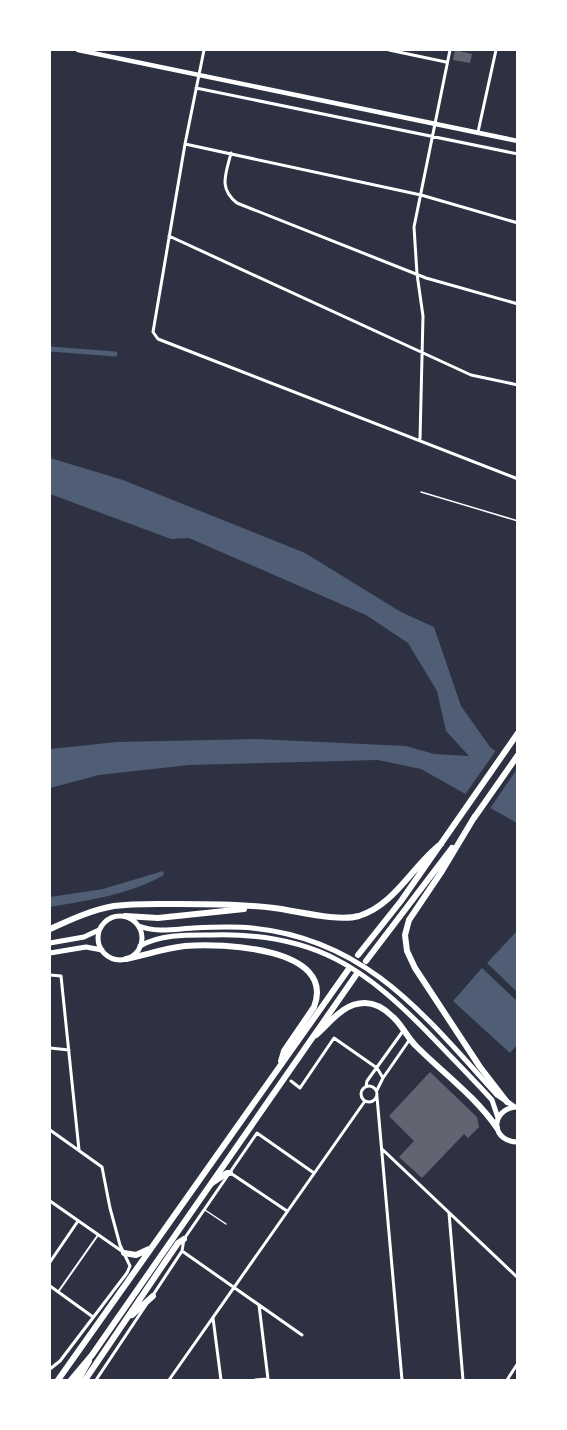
<svg xmlns="http://www.w3.org/2000/svg" width="567" height="1430" font-family="Arial,sans-serif">
<rect width="100%" height="100%" fill="#2d3142"/>
<!-- water -->
<path fill="#4f5d75" d="M50,458L123,480L305,553L401,612L434,627L461,706L490,747L517,767V823L421,769L378,760L189,765L99,775L50,788V749L117,742L257,739L406,746L434,754L469,756L446,731L437,691L408,643L366,615L189,538L171,539L50,494Z
M163,871L164,875C129,895 89,900 50,907V897L103,889Z
M517,931L518,932L517,992L487,963Z
M482,968L517,1001V1045L510,1053L453,1001Z"/>
<!-- pier -->
<path fill="#2d3142" d="M497,749L518,764L517,769L489,810L464,796Z"/>
<g fill="none" stroke-linecap="round" stroke-linejoin="round">
<!-- canal -->
<path stroke="#4f5d75" stroke-width="5" d="M50,349L115,354"/>
</g>
<!-- building -->
<path fill="#626471" d="M455,50L472,54L470,63L453,60Z
M430,1072L477,1117L479,1127L468,1138L464,1134L422,1178L399,1157L414,1141L389,1116Z"/>
<g fill="none" stroke-linecap="round" stroke-linejoin="round">
<!-- service -->
<path stroke="#fff" stroke-width="1.5" d="M421,492L518,521
M205,1210L226,1224"/>
<!-- pedestrian -->
<path stroke="#fff" stroke-width="2" d="M58,1292L98,1235"/>
<!-- minor -->
<path stroke="#fff" stroke-width="3" d="M204,50L185,144L153,332L158,339L518,479
M389,50L446,62
M196,88L518,154
M478,132L496,50
M185,144L421,195L518,223
M231,153C226,174 218,188 237,203L426,278L518,304
M169,236L471,375L518,385
M420,439L423,316L417,274L414,227L450,50
M50,975L61,976L79,1150
M50,1048L69,1050
M291,1081L300,1088L334,1038L377,1068L383,1078
M361 1094a8 8 0 1 1 16 0a8 8 0 1 1-16 0Z
M366,1086L367,1081L403,1031
M377,1090L383,1078L410,1039
M377,1097L402,1380
M50,1130L102,1167L110,1208L120,1245L130,1266L127,1273L60,1361L50,1369
M382,1149L518,1278
M232,1174L287,1211
M50,1201L123,1252
M449,1213L463,1380
M182,1251L302,1335
M50,1262L78,1221
M50,1286L93,1317
M153,1295L182,1251L184,1239L257,1133L314,1173
M213,1318L221,1380
M96,1380L146,1305
M169,1380L365,1101
M255,1380L268,1379L259,1305
M507,1380L518,1363"/>
<!-- tertiary -->
<path stroke="#fff" stroke-width="4.5" d="M78,50L518,141"/>
<!-- primary -->
<path stroke="#fff" stroke-width="5" d="M98 938a22 22 0 1 1 44 0a22 22 0 1 1-44 0Z
M139,926C157,933 175,929 193,928C213,927 233,926 252,928C367,939 425,1016 497,1095L515,1107
M50,943L84,937L99,930
M140,946C161,934 188,935 212,935C315,932 366,968 435,1040C454,1060 473,1079 492,1100L498,1118
M50,953L86,947L102,950
M514,1107C489,1112 492,1142 518,1142"/>
<!-- motorway -->
<path stroke="#fff" stroke-width="6" d="M475,816L442,871L409,920L405,935L407,951L415,968L480,1067L507,1102
M474,818L518,755
M125,916L158,918L244,909
M50,929C70,920 91,910 114,906C135,903 157,904 178,904C210,904 242,904 274,908C298,911 337,922 359,916C395,905 413,865 441,844
M358,955L401,901L518,733
M126,959C146,955 165,948 185,946C221,943 337,947 314,1007L284,1051L281,1061
M366,961L452,848
M316,1035C331,1022 343,1003 365,1003C376,1003 385,1009 393,1017C402,1025 407,1037 416,1046C443,1073 476,1097 497,1128
M212,1183L227,1173H230
M124,1253L136,1255L149,1249
M132,1315L153,1296
M58,1380L348,970
M71,1380L92,1355L356,975
M78,1380L89,1361
M85,1380L163,1265L178,1243L184,1239"/>
</g>
<!-- border -->
<rect width="567" height="1430" fill="none" stroke="#ffffff" stroke-width="102"/>
</svg>
